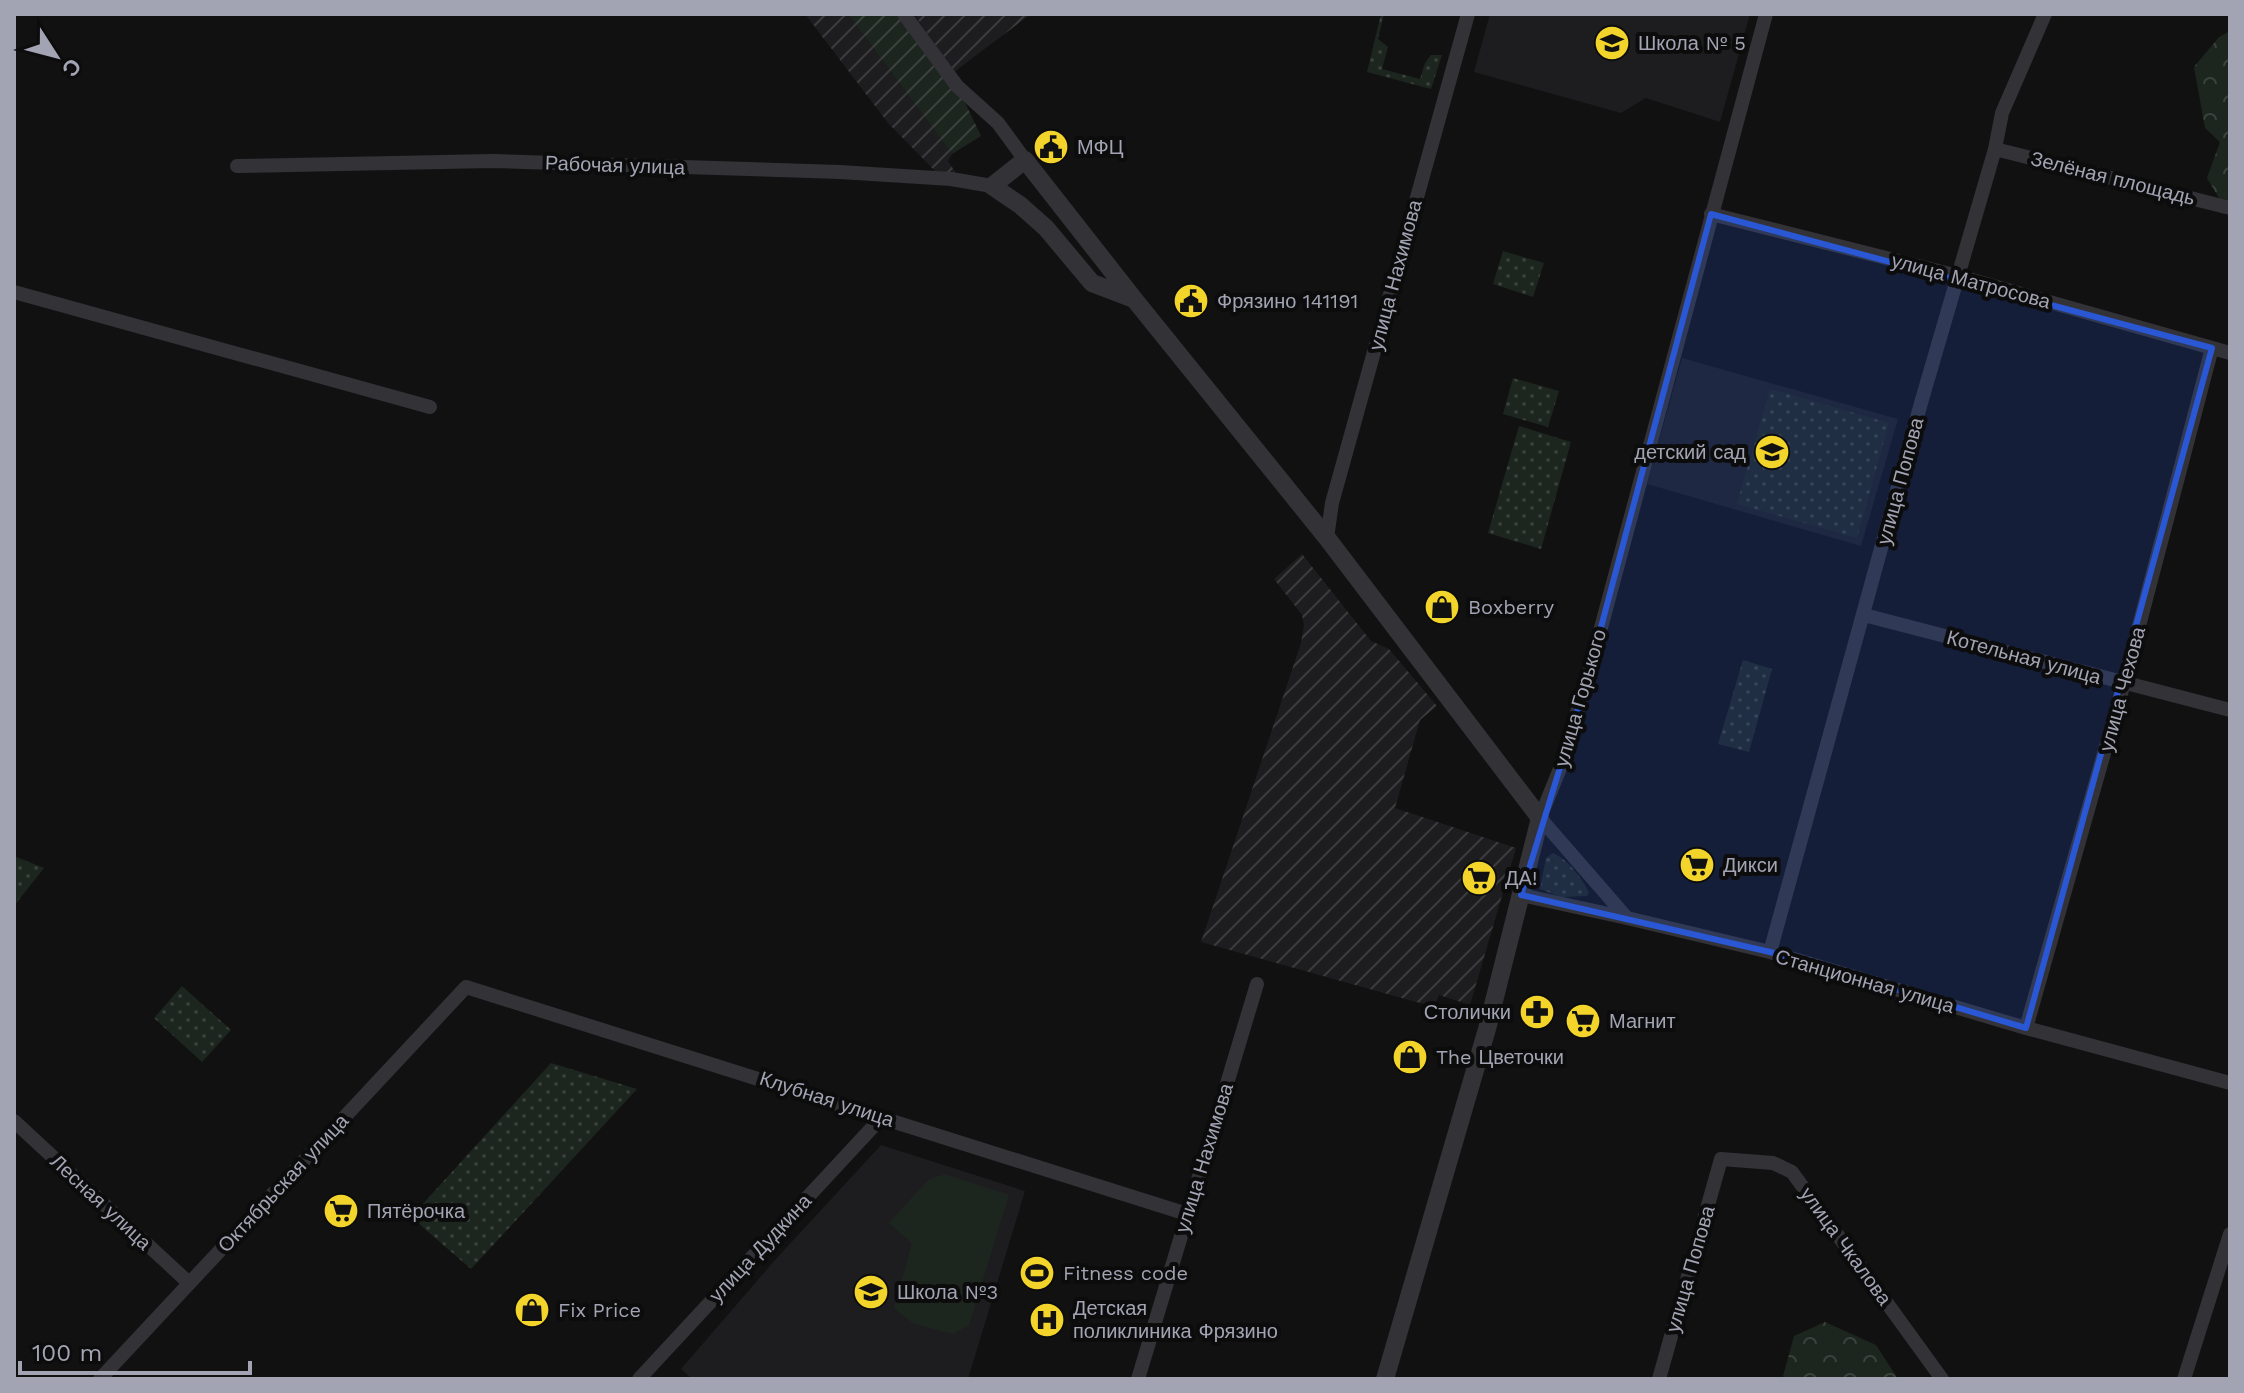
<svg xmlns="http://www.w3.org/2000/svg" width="2244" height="1393" font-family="'Work Sans',sans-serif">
<defs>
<pattern id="industrial-furrows" width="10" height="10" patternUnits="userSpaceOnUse" patternTransform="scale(2)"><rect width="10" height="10" fill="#1d1d1f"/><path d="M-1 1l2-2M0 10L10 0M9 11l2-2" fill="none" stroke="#3b3b3d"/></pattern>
<pattern id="grass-dots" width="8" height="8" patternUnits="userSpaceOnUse" patternTransform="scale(2)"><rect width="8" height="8" fill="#1d251f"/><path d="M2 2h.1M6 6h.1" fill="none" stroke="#3b423d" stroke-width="1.8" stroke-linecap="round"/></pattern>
<pattern id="forest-crowns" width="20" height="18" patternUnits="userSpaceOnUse" patternTransform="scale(2)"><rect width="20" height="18" fill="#1d251f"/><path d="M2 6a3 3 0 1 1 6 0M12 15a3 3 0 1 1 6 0" fill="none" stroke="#3b423d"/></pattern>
<pattern id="garden-furrows" width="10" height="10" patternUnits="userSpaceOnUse" patternTransform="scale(2)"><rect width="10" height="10" fill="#1d251f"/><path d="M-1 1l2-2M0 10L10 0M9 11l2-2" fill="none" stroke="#3b423d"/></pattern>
</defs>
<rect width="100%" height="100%" fill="#111112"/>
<!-- built -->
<path fill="#1d1d1f" d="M1490,14H1750L1720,122L1646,98L1621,113L1474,72Z
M1682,358L1898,419L1861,546L1647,484Z
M881,1145L1025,1191L968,1379H692L681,1369L775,1260Z"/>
<!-- industrial -->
<path fill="url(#industrial-furrows)" d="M805,14H848L952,154L948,161L956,173L936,172L888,123Z
M914,14H1031L954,72Z
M1302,554L1371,641L1389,649L1437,706L1420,720L1395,808L1516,848L1470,1005L1439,995L1434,1007L1201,942L1301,643L1304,625L1302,615L1274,579Z"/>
<!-- grass -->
<path fill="url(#grass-dots)" d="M1381,14H1384L1378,39L1388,47L1382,69L1420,79L1425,63L1431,55H1442L1431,89L1367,72Z
M1503,251L1544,263L1533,297L1493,284Z
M1513,378L1559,391L1548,427L1503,414Z
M1770,389L1889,423L1857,538L1737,504Z
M1519,426L1571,442L1541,549L1488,533Z
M1743,660L1772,669L1749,752L1718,744Z
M1553,853C1568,860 1582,878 1589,893L1587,896L1561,897L1540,889L1546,858Z
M14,856L44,868L14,906Z
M182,986L231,1030L202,1062L154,1018Z
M551,1063L637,1089L471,1269L411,1217Z"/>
<!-- forest -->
<path fill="url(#forest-crowns)" d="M2230,31V201L2219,198L2207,178L2220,142L2205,128L2194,67L2219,37Z
M1825,1322L1876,1345L1898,1379H1786L1783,1376L1794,1336Z"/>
<!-- garden -->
<path fill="url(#garden-furrows)" d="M848,14H904L957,86L981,136L952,154Z"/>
<!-- pitch -->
<path fill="#1d251f" d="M945,1174L1009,1195L969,1325L953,1334L914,1324L894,1308L912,1243L889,1223L929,1179Z"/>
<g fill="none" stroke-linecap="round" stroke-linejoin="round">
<!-- minor -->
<path stroke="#323237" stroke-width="14" d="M904,14L957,86L998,123L1025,160
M1766,14L1588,676L1561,766L1540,818L1627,918L1770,952L2026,1028L2230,1083
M1995,149L2230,208
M237,166L493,161L840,172L951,179L992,186
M1711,214L1958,276L2230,353
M14,292L430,407
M1327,538L1332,503L1468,14
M1864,615L2230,710
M1521,895L1627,918
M1770,952L1921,403L1995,149L2002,113L2045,14
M2026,1028L2124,683L2212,348
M14,1121L189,1283
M100,1379L466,987L1187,1214
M639,1379L882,1117
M1138,1379L1257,984
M1659,1379L1721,1159L1773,1163L1792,1172L1942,1379
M2184,1379L2230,1234"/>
<!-- tertiary -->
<path stroke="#323237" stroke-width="18" d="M1134,299L1092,283L1046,228L1020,205L992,186L1025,160L1134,299L1327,538L1540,818L1487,1029L1385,1379"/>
</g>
<!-- marked area -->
<path fill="#2a57d4" fill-opacity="0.2" stroke="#2a57d4" stroke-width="6" stroke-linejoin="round" d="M1711,214L2212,348L2026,1028L1770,952L1521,895L1588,676Z"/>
<!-- icons -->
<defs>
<symbol id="school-disc" viewBox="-11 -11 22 22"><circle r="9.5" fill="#f2d42a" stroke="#0c0c0d"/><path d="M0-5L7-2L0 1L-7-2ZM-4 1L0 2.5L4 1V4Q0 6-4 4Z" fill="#111"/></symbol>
<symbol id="civic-disc" viewBox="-11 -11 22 22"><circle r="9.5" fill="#f2d42a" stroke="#0c0c0d"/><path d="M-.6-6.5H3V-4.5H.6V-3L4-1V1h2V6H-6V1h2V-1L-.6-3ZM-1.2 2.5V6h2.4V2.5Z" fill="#111"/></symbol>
<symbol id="shop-disc" viewBox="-11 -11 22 22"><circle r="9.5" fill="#f2d42a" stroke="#0c0c0d"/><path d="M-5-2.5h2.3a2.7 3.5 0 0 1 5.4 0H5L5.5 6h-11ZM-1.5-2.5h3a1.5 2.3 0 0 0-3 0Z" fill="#111"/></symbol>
<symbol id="supermarket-disc" viewBox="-11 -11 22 22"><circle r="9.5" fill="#f2d42a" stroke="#0c0c0d"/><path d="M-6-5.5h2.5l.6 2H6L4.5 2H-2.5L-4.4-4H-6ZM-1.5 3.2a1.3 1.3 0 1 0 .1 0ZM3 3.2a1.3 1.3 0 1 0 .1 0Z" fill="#111"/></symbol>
<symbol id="pharmacy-disc" viewBox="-11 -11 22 22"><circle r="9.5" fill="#f2d42a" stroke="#0c0c0d"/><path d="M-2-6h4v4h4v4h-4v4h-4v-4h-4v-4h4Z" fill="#111"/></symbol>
<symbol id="stadium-disc" viewBox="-11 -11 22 22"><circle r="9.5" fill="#f2d42a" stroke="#0c0c0d"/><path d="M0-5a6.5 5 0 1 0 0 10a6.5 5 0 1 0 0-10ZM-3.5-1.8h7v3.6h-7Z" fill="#111"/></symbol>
<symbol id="hospital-disc" viewBox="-11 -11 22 22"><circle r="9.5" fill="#f2d42a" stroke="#0c0c0d"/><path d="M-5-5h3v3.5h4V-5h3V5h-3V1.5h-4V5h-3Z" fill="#111"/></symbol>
</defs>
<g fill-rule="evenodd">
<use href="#school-disc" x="1592" y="23" width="40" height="40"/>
<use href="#civic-disc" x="1031" y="127" width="40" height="40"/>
<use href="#civic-disc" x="1171" y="281" width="40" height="40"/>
<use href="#school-disc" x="1752" y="432" width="40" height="40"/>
<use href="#shop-disc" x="1422" y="587" width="40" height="40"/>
<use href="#supermarket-disc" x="1677" y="845" width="40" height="40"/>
<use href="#supermarket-disc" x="1459" y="858" width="40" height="40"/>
<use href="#pharmacy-disc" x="1517" y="992" width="40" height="40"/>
<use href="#supermarket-disc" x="1563" y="1001" width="40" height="40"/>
<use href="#shop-disc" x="1390" y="1037" width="40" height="40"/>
<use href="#supermarket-disc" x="321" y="1191" width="40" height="40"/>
<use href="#stadium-disc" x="1017" y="1253" width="40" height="40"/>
<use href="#school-disc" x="851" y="1272" width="40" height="40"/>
<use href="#shop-disc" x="512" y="1290" width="40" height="40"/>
<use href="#hospital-disc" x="1027" y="1300" width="40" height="40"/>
</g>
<g text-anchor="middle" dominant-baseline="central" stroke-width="8" stroke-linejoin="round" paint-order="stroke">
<!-- poi labels -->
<g font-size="20" fill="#a2a4b3" stroke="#0c0c0d" text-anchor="start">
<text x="1638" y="43">Школа № 5</text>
<text x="1077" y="147">МФЦ</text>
<text x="1217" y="301">Фрязино 141191</text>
<text x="1746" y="452" text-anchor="end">детский сад</text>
<text x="1468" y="607">Boxberry</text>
<text x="1723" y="865">Дикси</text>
<text x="1505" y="878">ДА!</text>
<text x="1511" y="1012" text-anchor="end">Столички</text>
<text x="1609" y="1021">Магнит</text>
<text x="1436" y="1057">The Цветочки</text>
<text x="367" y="1211">Пятёрочка</text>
<text x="1063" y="1273">Fitness code</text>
<text x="897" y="1292">Школа №3</text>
<text x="1073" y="1308">Детская<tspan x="1073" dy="23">поликлиника Фрязино</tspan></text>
<text x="558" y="1310">Fix Price</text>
</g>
<!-- street labels -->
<g font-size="20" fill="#a2a4b3" stroke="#0c0c0d">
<text transform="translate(615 165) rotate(2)">Рабочая улица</text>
<text transform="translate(2113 178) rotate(14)">Зелёная площадь</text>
<text transform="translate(1395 275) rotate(-75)">улица Нахимова</text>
<text transform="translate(1971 281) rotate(15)">улица Матросова</text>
<text transform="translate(1900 481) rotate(-75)">улица Попова</text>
<text transform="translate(2024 657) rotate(15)">Котельная улица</text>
<text transform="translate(2122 689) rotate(-75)">улица Чехова</text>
<text transform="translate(1580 698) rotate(-74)">улица Горького</text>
<text transform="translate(1865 981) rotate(16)">Станционная улица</text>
<text transform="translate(827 1099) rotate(18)">Клубная улица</text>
<text transform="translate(1204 1158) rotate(-73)">улица Нахимова</text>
<text transform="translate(283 1183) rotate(-47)">Октябрьская улица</text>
<text transform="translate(101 1202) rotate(43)">Лесная улица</text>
<text transform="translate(1846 1246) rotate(54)">улица Чкалова</text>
<text transform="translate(760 1248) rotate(-47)">улица Дудкина</text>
<text transform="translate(1690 1269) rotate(-74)">улица Попова</text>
</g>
</g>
<!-- border -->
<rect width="2244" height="1393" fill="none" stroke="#a2a4b3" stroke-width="32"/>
<!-- north arrow -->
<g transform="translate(56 56) rotate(126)" stroke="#0c0c0d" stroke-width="6" paint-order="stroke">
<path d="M0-6L14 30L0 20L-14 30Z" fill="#a2a4b3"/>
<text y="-12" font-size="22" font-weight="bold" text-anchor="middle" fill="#a2a4b3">С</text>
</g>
<!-- scale -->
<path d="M20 1361v12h230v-12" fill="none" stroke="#a2a4b3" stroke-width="4"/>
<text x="32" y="1361" font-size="24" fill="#a2a4b3" stroke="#0c0c0d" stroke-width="6" paint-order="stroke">100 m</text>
</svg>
